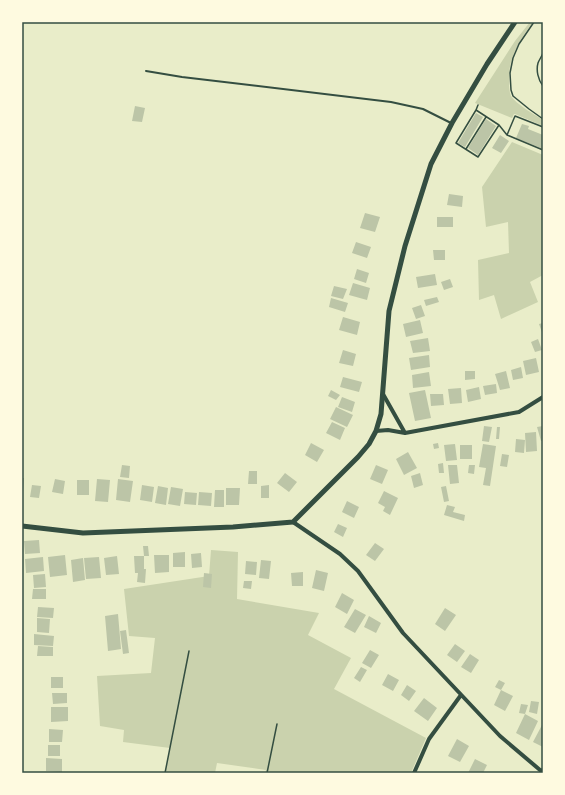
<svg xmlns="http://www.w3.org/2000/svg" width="565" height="795" font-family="Raleway,sans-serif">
<rect width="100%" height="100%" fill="#e9edc9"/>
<!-- green -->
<path fill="#cad2ad" d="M530,22H533C520,40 508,58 509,81C509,86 509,91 511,96C516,104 535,115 543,120V126L515,114H514L512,118L475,103L515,41Z
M512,142L543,155V275L530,282L538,302L501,319L494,295L479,300L478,260L509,253L508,222L486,227L482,187Z
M211,550L238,552L237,599L319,613L308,635L351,658L334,689L426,738L411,773H265L266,770L217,763L215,773H165L170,748L123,742L124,730L100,726L97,676L151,673L155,638L129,636L124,589L209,576Z"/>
<!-- building -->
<path fill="#bcc5a7" d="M135,106L145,108L142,122L132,121Z
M476,113L483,117L465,147L458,143Z
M486,119L496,126L478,155L468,148Z
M522,124L529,126L528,129L543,135V149L516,138Z
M500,135L509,141L501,153L492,148Z
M449,194L463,196L462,207L447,205Z
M365,213L380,217L375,232L360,228Z
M437,217H453V227H437Z
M356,242L371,247L367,258L352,253Z
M433,250H445V260H434Z
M357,269L369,273L366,283L354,279Z
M435,274L437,285L418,288L416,277Z
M450,279L453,287L444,290L441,282Z
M353,283L370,288L367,300L349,295Z
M334,286L347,289L343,299L331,296Z
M437,297L439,302L426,306L424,300Z
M331,298L348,303L345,312L329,307Z
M421,305L425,316L416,319L412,308Z
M343,317L360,322L357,335L339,330Z
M420,320L423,333L406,337L403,324Z
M543,323V335L539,324Z
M428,338L430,351L413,353L410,341Z
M538,339L542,350L535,352L531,342Z
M343,350L356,354L353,366L339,363Z
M429,355L430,367L411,370L409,358Z
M536,358L539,372L526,375L523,361Z
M521,367L523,378L513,380L511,370Z
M465,371H475V379L465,380Z
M506,371L510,388L500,390L495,374Z
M429,372L431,386L413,388L412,375Z
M343,377L362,382L359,392L340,387Z
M496,384L497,393L485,395L483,386Z
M479,387L481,399L468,402L466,390Z
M461,388L462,403L450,404L448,389Z
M331,390L340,395L336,400L328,396Z
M425,390L431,418L415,421L409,393Z
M430,394H443L444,405L431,406Z
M342,397L355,402L352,412L338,407Z
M336,407L353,415L347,427L330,419Z
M332,422L345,428L340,440L326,433Z
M484,426L492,427L489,442L482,441Z
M543,426V441H541L537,427Z
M497,427H500L499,439H496Z
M536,432L537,451L526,452L525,433Z
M516,439L525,440L524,453L515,452Z
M311,443L324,450L317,462L305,455Z
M438,443L439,448L434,449L433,444Z
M455,444L457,460L446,461L444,445Z
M483,444L496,446L490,486L483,485L486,468L479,467Z
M460,445H472V459H460Z
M408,452L417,468L404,475L396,459Z
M502,454L509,455L507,467L500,466Z
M443,463L444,473H439L438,464Z
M122,465L130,466L129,478L120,477Z
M376,465L388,470L382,484L370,479Z
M448,465H457L459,483L450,484Z
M469,465H475L474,474L468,473Z
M249,471H257V484H248Z
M285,473L297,482L289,492L277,483Z
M420,473L423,485L414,488L411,476Z
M22,478H24L23,491L22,490Z
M55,479L65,481L63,494L52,492Z
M97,479L110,480L108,502L95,501Z
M118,479L133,481L130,502L116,500Z
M77,480H89V495H77Z
M32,485L41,486L39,498L30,497Z
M142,485L154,487L152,502L140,500Z
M269,485V498H261V486Z
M158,486L168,488L166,505L155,503Z
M446,486L449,501L444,502L441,487Z
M171,487L183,489L180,506L168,504Z
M226,488H240L239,505H226Z
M215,490H224V507H214Z
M384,491L398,498L390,515L383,511L385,507L378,503Z
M185,492L197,493L196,505L184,504Z
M199,492L212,493L211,506L198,505Z
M347,501L359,507L354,518L342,512Z
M447,505L455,507L453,512L465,515L464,521L444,515Z
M338,524L347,528L343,537L334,532Z
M39,540L40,553L25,554L24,541Z
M375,543L384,549L375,561L366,555Z
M143,546H148L149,556H144Z
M185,552V567H173V553Z
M201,553L202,567L192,568L191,554Z
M65,555L67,575L50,577L48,557Z
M154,555H169V572L155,573Z
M117,556L119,574L106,575L104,558Z
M134,556H144V569H146L145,583L137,582L138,573H135Z
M43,557L44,571L26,573L25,559Z
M99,557L101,578L86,579L84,558Z
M83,558L85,580L73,582L71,560Z
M261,560L271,561L269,579L259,578Z
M246,561L257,562L256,575L245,574Z
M316,570L328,573L324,591L312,588Z
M303,572V586H292L291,573Z
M204,573L212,574L211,588L203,587Z
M45,574L46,587L34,588L33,575Z
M244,581H252L251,589L243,588Z
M33,589H46V599H32Z
M342,593L354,600L347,614L335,607Z
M38,607L54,608L53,618L37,617Z
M445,608L456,615L445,631L435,624Z
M355,609L366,615L355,633L344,627Z
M118,614L121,649L115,650L113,632L115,650L108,651L105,616Z
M369,616L381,623L376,633L364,627Z
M37,618L50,619L49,633L37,632Z
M126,630L129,653L123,654L120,631Z
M34,634L54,636L53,646L34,645Z
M455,644L465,651L457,662L447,655Z
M38,646L53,647V656H37Z
M370,650L379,655L371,668L362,663Z
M470,654L479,660L471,673L461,667Z
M361,667L367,670L360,682L354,678Z
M388,674L399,680L393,691L382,685Z
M51,677H63V688H51Z
M499,680L505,683L501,690L495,687Z
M407,685L416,691L409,701L401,695Z
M501,690L513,696L505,711L494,705Z
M52,693H67V703L53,704Z
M424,698L437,708L428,721L414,711Z
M531,701L539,702L537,714L529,712Z
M521,704L528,705L525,714L538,721L529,740L516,733L525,714L519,713Z
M51,707H68V721L51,722Z
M542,725H543V747L533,742Z
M49,729L63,730L62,742H49Z
M457,739L469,746L460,762L448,756Z
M48,745H60V756H48Z
M46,758L62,759V772L46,771Z
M475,759L487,765L483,773H468Z"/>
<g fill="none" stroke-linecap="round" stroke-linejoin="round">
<!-- path -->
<path stroke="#344e41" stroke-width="1.5" d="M534,22L519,44L513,58L510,73L511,90L513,96L529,109L543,119
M543,53C542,56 539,60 538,63C536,70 538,80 543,86
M478,105L476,110L499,125L507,135L515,116L543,127
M476,110L456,143L478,157L499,125
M507,135L543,150
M466,149L486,117
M165,773L189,651
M267,773L277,724"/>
<!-- service -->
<path stroke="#344e41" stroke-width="2" d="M146,71L182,77L391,102L423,109L451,123"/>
<!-- minor -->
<path stroke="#344e41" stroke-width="4" d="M383,394L405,433
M376,431L388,430L405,433L519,412L543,397
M293,522L340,554L358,571L403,633L500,736L540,770L543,771
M414,773L429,739L461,695"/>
<!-- tertiary -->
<path stroke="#344e41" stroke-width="5" d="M22,526L83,533L233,527L293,522L358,457L369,444L376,431L381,414L389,311L405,246L431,164L452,123L487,64L515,22"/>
</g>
<!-- border -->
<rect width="565" height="795" fill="none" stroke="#fefae0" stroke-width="46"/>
<rect x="23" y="23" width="519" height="749" fill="none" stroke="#344e41" stroke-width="1.5"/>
</svg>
